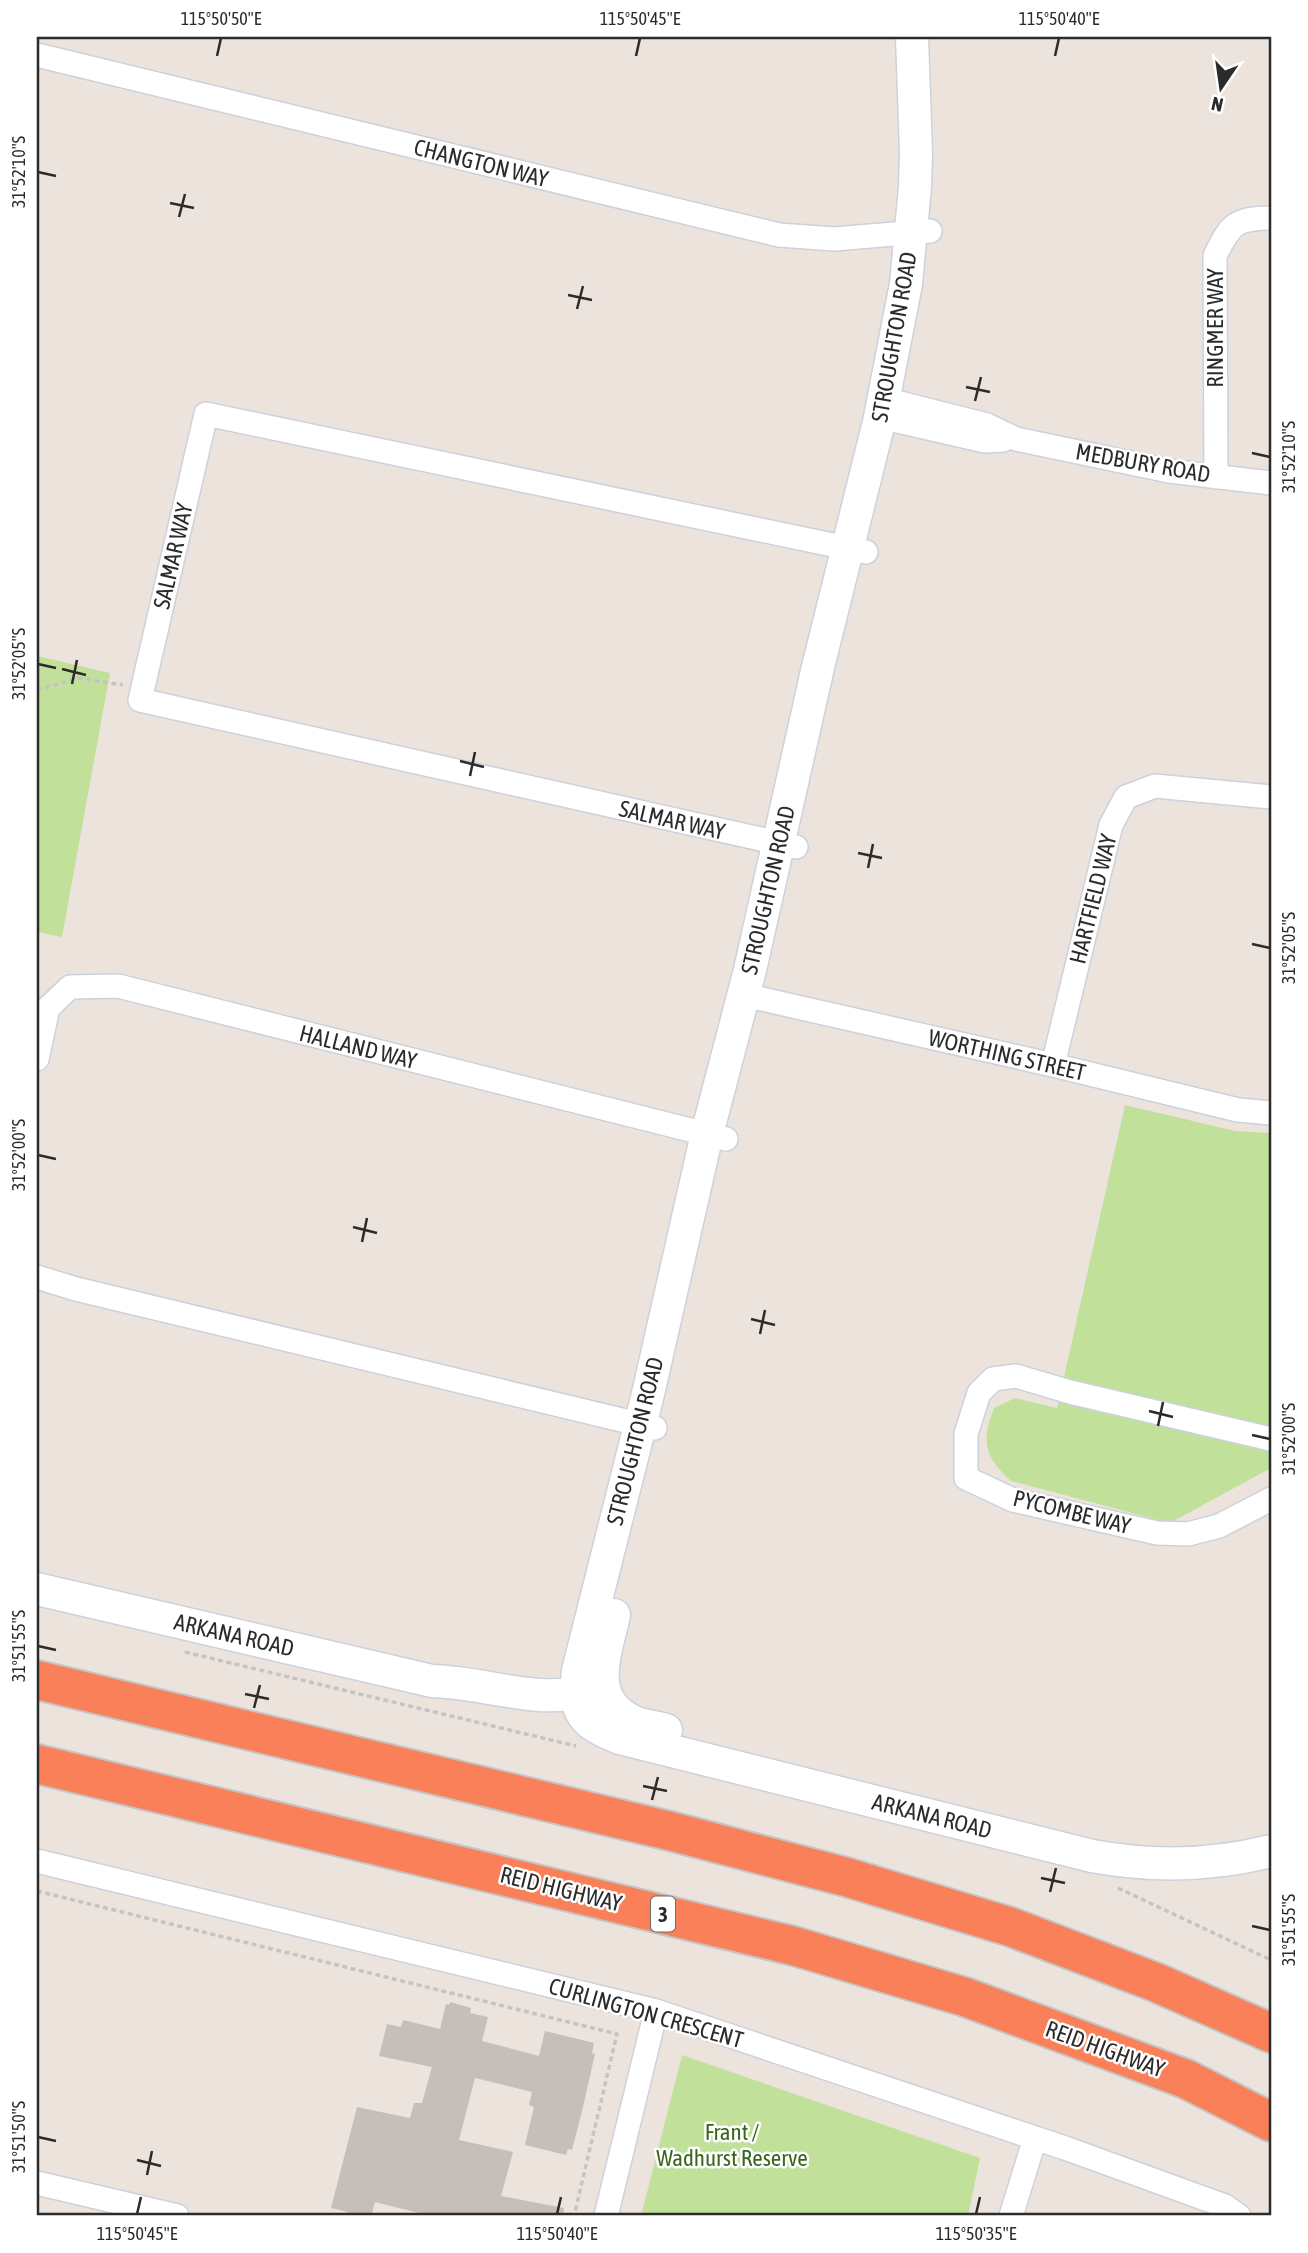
<svg xmlns="http://www.w3.org/2000/svg" width="1308" height="2253" font-family="'Asap Condensed',sans-serif">
<rect width="100%" height="100%" fill="#ece3dd"/>
<!-- green -->
<path fill="#c1e19b" d="M37,656L110,673L62,937L37,932Z
M1125,1105L1235,1131L1271,1133V1468L1170,1523L1011,1481C984,1456 981,1442 994,1408L1015,1398L1057,1408Z
M682,2055L980,2158L968,2216H641Z"/>
<!-- building -->
<path fill="#c5beb9" d="M450,2002L471,2008L470,2013L488,2017L482,2041L539,2056L545,2031L594,2043L592,2053L595,2054L582,2111L572,2150L568,2149L566,2155L525,2145L534,2107L529,2105L532,2092L475,2078L459,2140L513,2152L501,2196L564,2208L563,2216H418L419,2213L375,2202L371,2216H347L348,2212L331,2208L357,2107L410,2118L414,2103H422L432,2067L379,2056L387,2024L401,2027L403,2020L440,2029L446,2004L449,2005Z"/>
<g fill="none" stroke-linecap="round" stroke-linejoin="round">
<defs>
<path id="street" d="M37,55L779,235L834,239L930,231
M884,399L987,425L1016,439L1169,471L1271,483
M880,417L985,441L1003,440
M1216,477L1215,256C1230,224 1236,218 1271,218
M796,847L140,700L206,414L866,552
M744,995L1053,1065L1238,1110L1271,1113
M37,1059L48,1008L70,987L118,986L726,1139
M1053,1065L1111,825L1126,797L1155,786L1271,797
M37,1277L76,1289L655,1428
M1271,1439L1070,1392L1016,1376L993,1379L979,1393L966,1434V1478L1013,1500L1157,1533L1188,1534L1219,1526L1271,1499
M37,1861L656,2011L1065,2148L1225,2206L1239,2216
M37,2183L177,2216
M606,2216L656,2011
M1011,2216L1035,2138"/>
<path id="secondary" d="M912,37L916,153L915,187L906,284L879,422L818,667L750,970L707,1134L648,1394L578,1671C573,1713 582,1723 620,1738L1092,1856C1152,1867 1212,1866 1271,1851
M37,1589L432,1681C493,1683 531,1705 595,1690
M614,1615C605,1656 586,1699 634,1722C644,1726 656,1727 666,1730"/>
<path id="highway" d="M37,1680L670,1831L846,1877L1011,1927L1155,1982L1271,2033
M37,1764L794,1946L965,1997L1186,2079L1271,2122"/>
</defs>
<!-- street casing -->
<use href="#street" stroke="#cbd2dc" stroke-width="26"/>
<!-- secondary casing -->
<use href="#secondary" stroke="#cbd2dc" stroke-width="35"/>
<!-- highway casing -->
<use href="#highway" stroke="#c4c4c4" stroke-width="42"/>
<!-- path -->
<path stroke="#c4c4c4" stroke-width="3.5" stroke-dasharray="5 3.5" stroke-linecap="butt" d="M37,690L79,678L123,685
M185,1652L576,1746
M1118,1888L1271,1960
M37,1891L617,2034L574,2216"/>
<!-- street -->
<use href="#street" stroke="#fff" stroke-width="23"/>
<!-- secondary -->
<use href="#secondary" stroke="#fff" stroke-width="32"/>
<!-- highway -->
<use href="#highway" stroke="#fa805a" stroke-width="38"/>
</g>
<!-- ticks -->
<path fill="none" stroke="#2b2b2b" stroke-width="2.5" d="M217,56L221,38M636,56L640,38M1055,56L1059,38M38,172L56,176M170,203L194,208M179,217L185,194M568,295L592,300M577,309L583,286M966,387L990,392M975,401L981,377M1252,453L1270,457M38,664L56,668M62,669L86,675M72,684L77,660M460,761L484,767M470,776L475,752M858,853L882,858M868,868L873,844M1252,944L1270,948M38,1155L56,1159M353,1227L377,1233M362,1242L367,1218M751,1319L775,1325M760,1334L765,1310M1149,1411L1173,1417M1158,1426L1163,1402M1252,1435L1270,1439M38,1646L56,1650M245,1694L269,1699M254,1708L260,1685M643,1786L667,1791M652,1800L658,1777M1041,1878L1065,1883M1050,1892L1056,1868M1252,1926L1270,1930M38,2137L56,2141M137,2160L161,2166M147,2175L152,2151M137,2214L141,2197M557,2214L561,2197M976,2214L980,2197"/>
<g text-anchor="middle" dominant-baseline="central" stroke-width="5" stroke-linejoin="round" paint-order="stroke">
<!-- shield labels -->
<rect fill="#fff" stroke="#6b6b6b" stroke-width="2" x="651" y="1896.5" width="24" height="35" rx="5"/>
<g font-size="21" font-weight="bold" fill="#2b2b2b">
<text x="663" y="1914">3</text>
</g>
<!-- street labels -->
<g font-size="23" fill="#2b2b2b" stroke="#fff">
<text transform="translate(481 163) rotate(14)">CHANGTON WAY</text>
<text transform="translate(1215 328) rotate(-90)">RINGMER WAY</text>
<text transform="translate(894 337) rotate(-80)">STROUGHTON ROAD</text>
<text transform="translate(1143 463) rotate(10)">MEDBURY ROAD</text>
<text transform="translate(173 556) rotate(-77)">SALMAR WAY</text>
<text transform="translate(672 820) rotate(13)">SALMAR WAY</text>
<text transform="translate(768 890) rotate(-77)">STROUGHTON ROAD</text>
<text transform="translate(1093 899) rotate(-76)">HARTFIELD WAY</text>
<text transform="translate(358 1047) rotate(14)">HALLAND WAY</text>
<text transform="translate(1007 1055) rotate(13)">WORTHING STREET</text>
<text transform="translate(635 1441) rotate(-76)">STROUGHTON ROAD</text>
<text transform="translate(1072 1512) rotate(14)">PYCOMBE WAY</text>
<text transform="translate(234 1635) rotate(13)">ARKANA ROAD</text>
<text transform="translate(932 1816) rotate(14)">ARKANA ROAD</text>
<text transform="translate(561 1889) rotate(14)">REID HIGHWAY</text>
<text transform="translate(646 2013) rotate(16)">CURLINGTON CRESCENT</text>
<text transform="translate(1105 2049) rotate(20)">REID HIGHWAY</text>
</g>
<!-- park labels -->
<g font-size="23" fill="#3a661c" stroke="#fff">
<text x="732" y="2132">Frant /<tspan x="732" dy="26">Wadhurst Reserve</tspan></text>
</g>
</g>
<!-- border -->
<rect width="1308" height="2253" fill="none" stroke="#ffffff" stroke-width="77"/>
<!-- north arrow -->
<g transform="translate(1221 88) rotate(193)" stroke="#ffffff" stroke-width="5" paint-order="stroke">
<path d="M0-5L12 26L0 18L-12 26Z" fill="#2b2b2b"/>
<text y="-10" font-size="19" font-weight="bold" text-anchor="middle" fill="#2b2b2b">N</text>
</g>
<rect x="38" y="38" width="1232" height="2176" fill="none" stroke="#2b2b2b" stroke-width="2.5"/>
<g font-size="18" text-anchor="middle" fill="#2b2b2b">
<text x="221" y="25">115°50'50"E</text>
<text x="640" y="25">115°50'45"E</text>
<text x="1059" y="25">115°50'40"E</text>
<text transform="translate(19 172) rotate(-90)" y="6">31°52'10"S</text>
<text transform="translate(1289 457) rotate(-90)" y="6">31°52'10"S</text>
<text transform="translate(19 664) rotate(-90)" y="6">31°52'05"S</text>
<text transform="translate(1289 948) rotate(-90)" y="6">31°52'05"S</text>
<text transform="translate(19 1155) rotate(-90)" y="6">31°52'00"S</text>
<text transform="translate(1289 1439) rotate(-90)" y="6">31°52'00"S</text>
<text transform="translate(19 1646) rotate(-90)" y="6">31°51'55"S</text>
<text transform="translate(1289 1930) rotate(-90)" y="6">31°51'55"S</text>
<text transform="translate(19 2137) rotate(-90)" y="6">31°51'50"S</text>
<text x="137" y="2240">115°50'45"E</text>
<text x="557" y="2240">115°50'40"E</text>
<text x="976" y="2240">115°50'35"E</text>
</g>
</svg>
